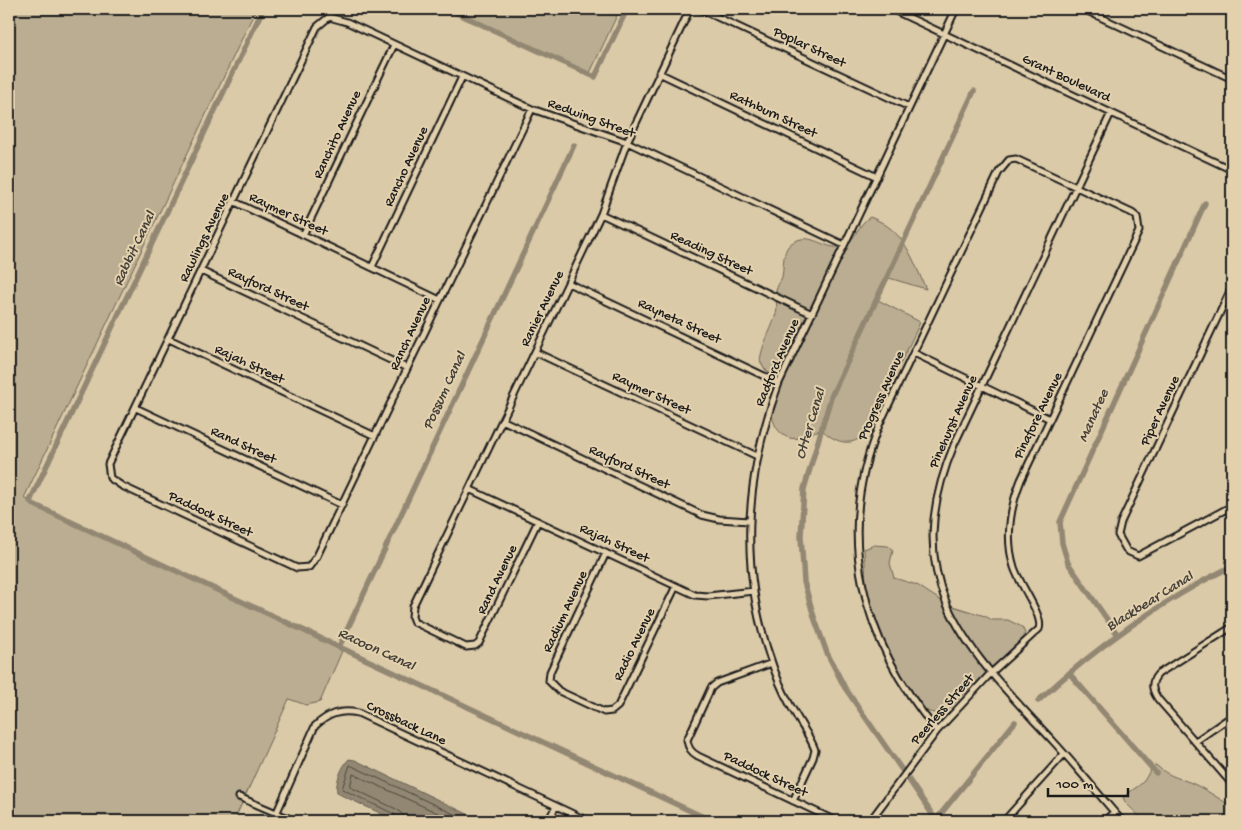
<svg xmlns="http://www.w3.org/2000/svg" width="1241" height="830" font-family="'Gochi Hand',sans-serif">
<rect width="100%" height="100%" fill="#dbcaa8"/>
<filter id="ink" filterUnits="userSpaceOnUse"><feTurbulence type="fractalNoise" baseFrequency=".02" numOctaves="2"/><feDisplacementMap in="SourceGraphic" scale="10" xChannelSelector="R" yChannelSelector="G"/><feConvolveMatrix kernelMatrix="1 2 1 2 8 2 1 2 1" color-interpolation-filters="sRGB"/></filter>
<g filter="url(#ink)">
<!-- green -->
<path fill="#bbad91" stroke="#6c6456" d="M9,9H256L24,498L342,651L320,702L306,705L289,699L234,821H9Z
M454,9H620L589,75Z
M870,217C905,230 912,258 926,289L889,278L878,300L920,322L918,327L870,427C861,442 847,447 831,437C827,435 826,432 821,430C813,431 807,436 799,438C782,442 771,424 772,410C773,400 779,393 779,383L764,368L760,361C762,344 770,333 775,317C779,308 775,300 776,291C777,286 780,282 782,277C785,261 780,244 801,239C816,236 830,253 845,245C856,239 858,224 870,217Z
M874,545L888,546L893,550L890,563L894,578L917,585L946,604L985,616L992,620H1008L1022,627L1025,633L1023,638L944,713C908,719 890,662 880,636C877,626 870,614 868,603C865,586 866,567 864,549Z
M1156,765C1169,778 1183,778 1198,786C1210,792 1220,800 1232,806V821H1142C1137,811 1128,808 1123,798C1129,791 1137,788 1143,782C1148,776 1149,769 1156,765Z"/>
<!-- water -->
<path fill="#928772" stroke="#635c50" d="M349,759L355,760L482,821H397L341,795L337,792C335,782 342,766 349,759Z"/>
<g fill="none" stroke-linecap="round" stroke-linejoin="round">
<!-- shore -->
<path stroke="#4b473e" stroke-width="1" d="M398,821L394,814L342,789L350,765L469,821
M404,821L403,815L398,810L350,787L353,774L455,821"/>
<!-- canal -->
<path stroke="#928772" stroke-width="5.5" d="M263,9L30,501L33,504L712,821
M448,9L595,77L627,9
M1118,635L1068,563L1062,543L1060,522L1205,203
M339,647L574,145
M1069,673L1156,773
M1038,701C1096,647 1161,601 1232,566
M902,770L845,688L827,653L814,617L804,582L801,536L804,489L831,397L974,91
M907,777L936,820
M935,821L1015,722"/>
<defs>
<path id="street" d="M700,9L909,107
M891,9L1232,170
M1083,9L1232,79
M659,73L877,177
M532,109L317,556L309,567L297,568L122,486L110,478L108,464L317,27L329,17L347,22L532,109L627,142L844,245
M1111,113L954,445C897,582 965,647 1053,741C1077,767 1099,795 1122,821
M235,202L440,300
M601,214L812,314
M303,235L394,45
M372,267L462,77
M201,271L407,368
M568,283L779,383
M1232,287L1121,522L1118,535L1127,551L1138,556L1232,506
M169,339L375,436
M535,352L757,456
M914,353L1050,419
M136,408L342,505
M502,420L702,515L719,519L749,521
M1232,465V481
M469,489L695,595L708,596L754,591
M538,521L479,643L475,646L466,647L414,622L412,617L413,606L601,214L627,142L690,9
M606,553L550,672L549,681L559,691L604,712L612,711L618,706L676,586
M1232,627L1158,674C1150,683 1152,690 1158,699L1232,784
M772,663L717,683L711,688L687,740C688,748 691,752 698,756L836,821
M1196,741L1232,716
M239,797L295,821
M793,801L813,758L815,750C811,738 803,728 797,717C788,702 780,686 774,669C738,572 744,478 779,383L956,9
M273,821L315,726C328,714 340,709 358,713L588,821
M548,821L556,806
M870,821L937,731L990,674L1039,629C1044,616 1019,584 1014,567C1005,538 1010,508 1021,480L1139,231L1137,217L1132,213L1016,159L1009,160L999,172L880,423C833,535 862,641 937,731
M1004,821L1064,754
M1104,821L1114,812"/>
</defs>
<!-- street casing -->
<use href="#street" stroke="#1c1c1c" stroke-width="9"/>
<!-- street -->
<use href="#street" stroke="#e3d1ae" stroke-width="5"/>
</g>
</g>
<g text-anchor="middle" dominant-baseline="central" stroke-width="4" stroke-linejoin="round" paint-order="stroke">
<!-- street labels -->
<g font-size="14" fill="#1c1c1c" stroke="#e3d1ae">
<text transform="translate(809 48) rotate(25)">Poplar Street</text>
<text transform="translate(1066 79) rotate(25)">Grant Boulevard</text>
<text transform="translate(773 115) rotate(25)">Rathburn Street</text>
<text transform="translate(591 119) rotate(20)">Redwing Street</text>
<text transform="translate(338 135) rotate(-65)">Ranchito Avenue</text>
<text transform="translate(407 167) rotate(-65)">Rancho Avenue</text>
<text transform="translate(288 215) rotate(25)">Raymer Street</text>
<text transform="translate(205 238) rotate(-64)">Rawlings Avenue</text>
<text transform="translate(711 254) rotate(25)">Reading Street</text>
<text transform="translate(268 290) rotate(25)">Rayford Street</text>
<text transform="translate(543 309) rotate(-64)">Ranier Avenue</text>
<text transform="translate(679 322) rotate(25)">Rayneta Street</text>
<text transform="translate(411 334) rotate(-65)">Ranch Avenue</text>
<text transform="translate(778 363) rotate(-67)">Radford Avenue</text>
<text transform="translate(249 365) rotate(25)">Rajah Street</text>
<text transform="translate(651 394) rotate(25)">Raymer Street</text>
<text transform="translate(882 396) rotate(-66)">Progress Avenue</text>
<text transform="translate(1161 411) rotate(-65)">Piper Avenue</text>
<text transform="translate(1039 416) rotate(-64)">Pinafore Avenue</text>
<text transform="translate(954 422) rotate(-66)">Pinehurst Avenue</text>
<text transform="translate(243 446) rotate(25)">Rand Street</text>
<text transform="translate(629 468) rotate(25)">Rayford Street</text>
<text transform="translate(210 515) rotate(25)">Paddock Street</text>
<text transform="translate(614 544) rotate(25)">Rajah Street</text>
<text transform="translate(498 580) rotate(-64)">Rand Avenue</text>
<text transform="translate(566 612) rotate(-65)">Radium Avenue</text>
<text transform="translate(635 645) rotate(-64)">Radio Avenue</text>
<text transform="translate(943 710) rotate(-49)">Peerless Street</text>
<text transform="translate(406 724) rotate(25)">Crossback Lane</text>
<text transform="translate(765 775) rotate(25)">Paddock Street</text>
</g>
<!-- water labels -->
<g font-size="15" font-style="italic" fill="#45413a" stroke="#e3d1ae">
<text transform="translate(135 249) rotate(-65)">Rabbit Canal</text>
<text transform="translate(445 391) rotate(-65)">Possum Canal</text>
<text transform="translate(1094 416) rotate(-66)">Manatee</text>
<text transform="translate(811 424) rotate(-73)">Otter Canal</text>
<text transform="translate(1150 602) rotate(-32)">Blackbear Canal</text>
<text transform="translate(376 650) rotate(25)">Racoon Canal</text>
</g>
</g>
<!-- margin -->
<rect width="1241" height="830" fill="none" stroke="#e3d1ae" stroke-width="30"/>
<rect x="15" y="15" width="1211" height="800" fill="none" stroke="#1c1c1c" stroke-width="2" filter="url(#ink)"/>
<!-- scale -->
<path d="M1048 788v8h80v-8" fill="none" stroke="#1c1c1c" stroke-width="2.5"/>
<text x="1056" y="788" font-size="15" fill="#1c1c1c" stroke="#e3d1ae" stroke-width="4" paint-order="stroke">100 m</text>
</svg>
